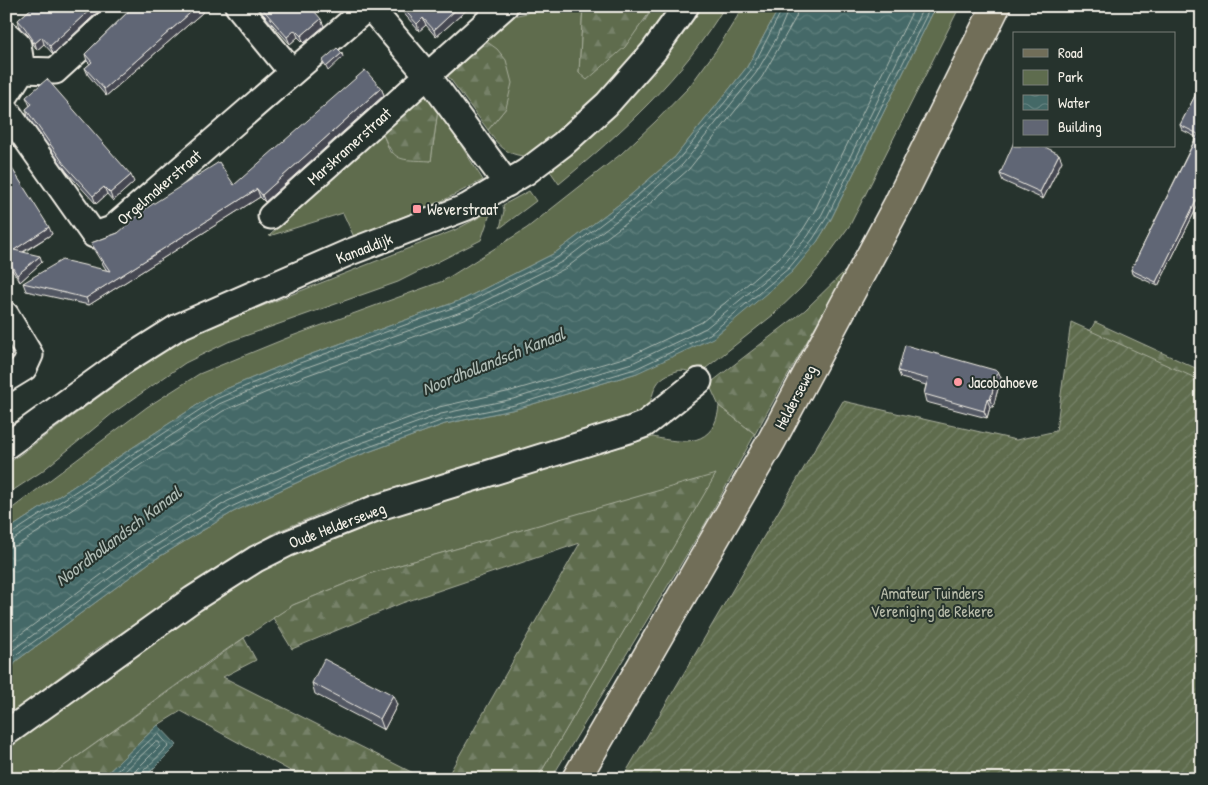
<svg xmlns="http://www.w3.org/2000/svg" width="1208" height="785" font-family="'Patrick Hand',sans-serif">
<defs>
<pattern id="forest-firs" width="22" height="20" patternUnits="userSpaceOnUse" patternTransform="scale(1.25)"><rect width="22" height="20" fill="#5e6c4e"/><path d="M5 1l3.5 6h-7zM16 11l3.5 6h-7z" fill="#768168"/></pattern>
<pattern id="garden-furrows" width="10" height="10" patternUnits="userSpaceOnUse" patternTransform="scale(1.25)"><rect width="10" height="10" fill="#5e6c4e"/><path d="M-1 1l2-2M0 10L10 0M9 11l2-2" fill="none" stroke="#768168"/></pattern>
<pattern id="water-waves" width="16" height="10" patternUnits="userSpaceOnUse" patternTransform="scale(1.25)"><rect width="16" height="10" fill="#446967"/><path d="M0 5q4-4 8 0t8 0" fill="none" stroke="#607f7d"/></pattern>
</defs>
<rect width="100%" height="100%" fill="#26332d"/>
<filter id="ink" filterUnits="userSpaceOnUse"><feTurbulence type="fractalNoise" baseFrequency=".02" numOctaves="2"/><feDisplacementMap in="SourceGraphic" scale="10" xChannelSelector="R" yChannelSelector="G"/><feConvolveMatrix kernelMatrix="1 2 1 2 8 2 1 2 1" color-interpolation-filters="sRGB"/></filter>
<g filter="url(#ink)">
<!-- green -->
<path fill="#5e6c4e" stroke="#a9ae9b" d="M534,6H583L579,72L644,22L654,6H673L596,105L531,156C510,157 499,148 488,130L506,108L479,36L498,19L527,13Z
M701,6H725C683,77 622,132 559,184L550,171C610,122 661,73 701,6Z
M744,6H780L747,67L675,157L626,199L555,253L464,299L295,360L214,394L6,531V513L147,407L199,374L292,336L443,281L527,228L621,154L655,122L689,87L717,49Z
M936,6H960L850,225L819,268L801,288L773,315L696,376C690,371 684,369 677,371C647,380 658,397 643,413L571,438L344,504L276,532L98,648L6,717V680L16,661L149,563L233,512L346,460L445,424L516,409L637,373L817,242L831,219Z
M438,109L483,180L446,199L354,237L343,213L269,236L382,132L390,152L431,161Z
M529,191L536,201L500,228L504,211L503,205Z
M491,211L481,240L398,282L228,342L185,363L113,413L41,472L6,495V465L145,363L189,335L455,230Z
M719,406L755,434L705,524L551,779H537L715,475L372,573L293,605L214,658L46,779H6V749L187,615L278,562L365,524L653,437C684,444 715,447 719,406Z"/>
<!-- forest -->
<path fill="url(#forest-firs)" stroke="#a9ae9b" d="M583,6H654L625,47L587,80L579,73Z
M479,36L497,49L506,60L512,83L506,108L488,130L442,68Z
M426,91L438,109L431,161C399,159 395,164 382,132Z
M848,268L755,434L719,406L709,384L805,310Z
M1095,322L1202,371V394L1086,339Z
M716,474L537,779H446L580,543L402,603L292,649L273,618L293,605L372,573Z
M244,638L256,660L223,677L425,779H305L181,711L158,725L101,779H46Z"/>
<!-- garden -->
<path fill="url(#garden-furrows)" stroke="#a9ae9b" d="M1071,322L1202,381V779H622L843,401L1016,440L1056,431Z"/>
<!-- water -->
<path fill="url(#water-waves)" stroke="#8a9f9b" d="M780,6H936L831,219L817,242L792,272L713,338L637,373L516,409L445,424L346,460L233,512L149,563L16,661L6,680V531L214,394L295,360L464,299L555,253L626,199L675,157L747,67Z
M158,725L177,745L143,779H101Z"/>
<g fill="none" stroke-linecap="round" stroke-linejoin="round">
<!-- shore -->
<path stroke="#aebbb4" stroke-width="1" d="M6,534H11L216,399L297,364L466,303L558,257L629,203L678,160L751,70L784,6
M6,541L14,539L219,404L299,370L469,309L562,262L633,208L683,164L756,73L776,39L790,6
M6,548L18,545L223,411L302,377L472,316L566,268L638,214L689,169L762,77L796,17L798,6
M6,645L139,547L225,494L339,443L439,407L511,391L630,356L702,322L779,258L802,231L815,210L915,6
M6,655L143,553L228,501L342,450L441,414L513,399L632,363L706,328L784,264L808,236L822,214L924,6
M6,669L13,657L147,558L231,507L344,456L443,420L515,405L635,369L710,334L789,268L813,239L827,217L931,6
M108,779L158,733L169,746L141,773L140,779
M117,779L155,742H159L160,746L136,770L133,779"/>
<defs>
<path id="minor" d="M238,6L291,71
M369,6L428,76L507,184
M6,34L18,45L22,70
M6,95L22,70L55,71L126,6
M6,110L94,235L112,229L369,6
M271,216L505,6
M6,315L30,355L24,368L6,379
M6,446L121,363L178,327L350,252L467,207L526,172L563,144L607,104L653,52L686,6
M6,733L193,599L256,559L286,544L376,508L632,429L645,424L699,381"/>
<path id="major" d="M576,779L772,440L898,204L996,6"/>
</defs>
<!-- minor casing -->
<use href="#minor" stroke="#f4f1e8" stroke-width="29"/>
<!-- major casing -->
<use href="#major" stroke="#f4f1e8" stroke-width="31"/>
<!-- minor -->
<use href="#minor" stroke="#26332d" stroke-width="25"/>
<!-- major -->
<use href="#major" stroke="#716e59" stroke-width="28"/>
</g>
<!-- wall -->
<path fill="#535864" stroke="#f4f1e8" d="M34,6H104L53,54L44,44L37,50L28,35L20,28L18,20Z
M134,6H201L203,12L106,96L88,75L85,68L90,64L87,61L85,54Z
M256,6H310L324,26L304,43L298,37L290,44Z
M399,6H471L436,37L426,25L419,31L401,10Z
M1202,82V197L1158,286L1132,274L1131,270L1196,137L1182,130L1180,125Z
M381,88L384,95L265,202L260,197L89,305L26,291L23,283L107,271L94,250L91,243L118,233L234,185Z
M26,97L134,182L113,201L107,194L96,204L67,172L28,117L26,109L30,106Z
M6,159L52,234L24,252L42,262L20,282L12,270L6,273Z
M1062,161L1043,199L1003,181L1000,174Z
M898,371H998L1001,378L993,407H990L987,418L926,402L924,394L926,385L901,378Z
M312,683L397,705L384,730L315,694Z"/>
<!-- shaded-wall -->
<path fill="#444751" stroke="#f4f1e8" d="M94,6H104L53,54L50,46Z
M198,6H201L203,12L106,96L104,89Z
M460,6H471L436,37L434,30Z
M423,18L426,25L419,31L417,24Z
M321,19L324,26L304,43L301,36Z
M295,30L298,37L290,44L287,37Z
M42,37L44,44L37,50L35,43Z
M342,53L343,57L328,71L326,67Z
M381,88L384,95L265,202L262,195Z
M1059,154L1062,161L1043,199L1040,192Z
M131,175L134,182L113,201L110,193Z
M104,187L107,194L96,204L93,196Z
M257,189L260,197L89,305L86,298Z
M1202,189V197L1158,286L1156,282Z
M49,227L52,234L16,256L14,250Z
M40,256L42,262L20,282L17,275Z
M7,342L12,358L6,362V354Z
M998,371L1001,378L993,407L990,400Z
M987,399L990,407L987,418L984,411Z
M393,695L397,705L384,730L380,719Z"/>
<!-- building -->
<path fill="#616674" stroke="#f4f1e8" d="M34,6H94L50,46L42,37L35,43L25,28L18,20Z
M134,6H198L104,89L85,68L92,62L85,54Z
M260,6H310L321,19L301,36L295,30L287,37Z
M401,6H460L434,30L423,18L417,24Z
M337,48L342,53L326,67L322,61Z
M365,70L381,88L262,195L257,189L86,298L23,283L62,260L110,271L91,243L118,233L148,207L219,162L234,185Z
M47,79L131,175L110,193L104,187L93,196L64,164L26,109L32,104L26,97Z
M1202,82V189L1156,282L1131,270L1198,134L1180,125Z
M1014,142V146H1043L1059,154L1040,192L1000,174Z
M6,159L49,227L14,250L40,256L17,275L10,263L6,265Z
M6,342H7L10,351L6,354Z
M905,345L998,371L990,400L987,399L984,411L924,394L928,379L898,371Z
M324,659L393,695L380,719L312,683Z
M174,774L185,776L187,779H168Z"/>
</g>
<!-- markers -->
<g fill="#ff9aa2" stroke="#26332d" stroke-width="2">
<rect x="412" y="204" width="10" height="10" rx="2.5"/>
<circle cx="958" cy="382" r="5"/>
</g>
<g text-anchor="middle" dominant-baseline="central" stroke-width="4" stroke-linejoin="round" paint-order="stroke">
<!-- street labels -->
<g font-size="16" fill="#f4f1e8" stroke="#26332d">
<text transform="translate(349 146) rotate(-42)">Marskramerstraat</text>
<text transform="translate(159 187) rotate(-41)">Orgelmakerstraat</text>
<text transform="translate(364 248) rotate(-21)">Kanaaldijk</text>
<text transform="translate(795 397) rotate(-62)">Helderseweg</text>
<text transform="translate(337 525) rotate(-21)">Oude Helderseweg</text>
</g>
<!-- poi labels -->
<g font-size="16" fill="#f4f1e8" stroke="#26332d" text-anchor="start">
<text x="427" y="209">Weverstraat</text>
<text x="968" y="382">Jacobahoeve</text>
</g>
<!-- park labels -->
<g font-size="16" fill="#b8bcaa" stroke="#26332d">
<text x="932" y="593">Amateur Tuinders<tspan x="932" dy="18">Vereniging de Rekere</tspan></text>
</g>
<!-- water labels -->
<g font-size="18" font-style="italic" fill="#aebbb4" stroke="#26332d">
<text transform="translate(493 361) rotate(-22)">Noordhollandsch Kanaal</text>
<text transform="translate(118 536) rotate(-37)">Noordhollandsch Kanaal</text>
</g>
</g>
<!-- margin -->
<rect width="1208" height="785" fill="none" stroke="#26332d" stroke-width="25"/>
<rect x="12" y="12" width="1183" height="760" fill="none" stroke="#f4f1e8" stroke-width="2" filter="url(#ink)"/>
<!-- legend -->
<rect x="1013" y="32" width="162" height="115" fill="#26332d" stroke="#787f78"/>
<rect x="1023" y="49" width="25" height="8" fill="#716e59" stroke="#787f78"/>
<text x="1058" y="58" font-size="15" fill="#f4f1e8">Road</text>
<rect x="1023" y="70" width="25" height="15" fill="#5e6c4e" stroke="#787f78"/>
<text x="1058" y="82" font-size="15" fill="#f4f1e8">Park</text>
<rect x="1023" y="95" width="25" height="15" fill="url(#water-waves)" stroke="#787f78"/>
<text x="1058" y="108" font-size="15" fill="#f4f1e8">Water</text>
<rect x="1023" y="120" width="25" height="15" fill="#616674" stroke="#787f78"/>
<text x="1058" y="132" font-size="15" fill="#f4f1e8">Building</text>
</svg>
